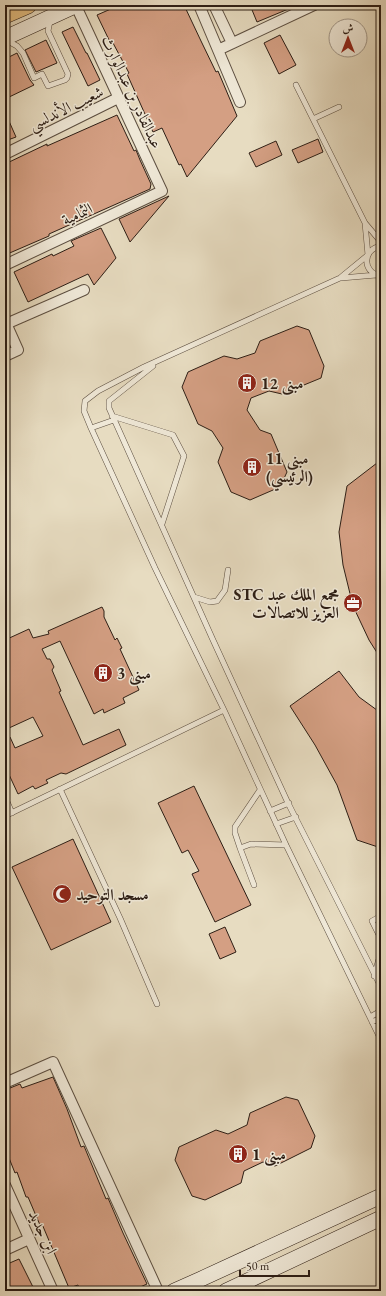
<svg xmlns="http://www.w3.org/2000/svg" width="386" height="1296" font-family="'EB Garamond',Amiri,serif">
<rect width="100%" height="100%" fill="#e7dcc1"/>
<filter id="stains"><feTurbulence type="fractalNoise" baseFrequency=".005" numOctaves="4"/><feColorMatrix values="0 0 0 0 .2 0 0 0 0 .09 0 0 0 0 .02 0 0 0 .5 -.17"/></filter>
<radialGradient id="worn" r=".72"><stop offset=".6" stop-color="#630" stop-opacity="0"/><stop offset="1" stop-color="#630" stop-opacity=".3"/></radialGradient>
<!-- building -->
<path fill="#d49f83" stroke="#2d1e15" d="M120,5H184L201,41L216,72L218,71L237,116L187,177L181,164L179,165L162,128L153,132L127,74L129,73L113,43L111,44L97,15Z
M250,5H298L257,22Z
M73,27L86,53H87L100,80L88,86L62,32Z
M280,35L296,65L279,74L264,43Z
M46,40L57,63L36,72L25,50Z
M17,53L30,80L34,85L5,99V59Z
M5,112L16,137L5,141Z
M117,115L134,151L136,150L140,160L151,184L150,189L49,234V236L5,255V164L47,144V146Z
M318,139L323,152L298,163L292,150Z
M276,141L282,155L256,167L249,153Z
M169,196L130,242L119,219Z
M101,228L116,258L94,285L88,274L28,302L14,272L52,254L53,256L74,246L71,241Z
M297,326L309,330L324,366L321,378L282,394L269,391L251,398L247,410L260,430L271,434L287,472L280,487L250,500L231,492L218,462L223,448L212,431L198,424L182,387L188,372L224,356L237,359L255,353L260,341Z
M377,463L381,471V659L369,640L353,606L343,565L339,532L347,486Z
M102,607L104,611V617L115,640L117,638L122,648L120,649L139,690L123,698L125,703L104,713L103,709L94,714L60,641L42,649L47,659H50L54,667L52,670L61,691L59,692L83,745L119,729L126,745L66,774L61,773L46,780L48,783L35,789L33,786L18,794L5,766V740L10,737L15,748L43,736L33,717L9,728L5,718V640L29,629L33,638L49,634L48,631Z
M339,671L359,697L381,713V848L357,840L337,785L315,745L290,706Z
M194,786L251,905L215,922L192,874L199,871L188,850L182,853L158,803Z
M73,839L111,922L51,950L12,867Z
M225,927L236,952L220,959L209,934Z
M53,1077L67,1109L81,1147L84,1146L106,1199L108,1198L123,1233L147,1284L131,1291H80L78,1285L69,1288L42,1224L40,1225L28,1197H26L17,1172L15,1173L5,1148V1090L20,1084L22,1088Z
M286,1097L298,1100L315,1136L311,1148L275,1166L263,1162L244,1171L241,1183L205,1200L192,1196L175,1160L179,1147L216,1130L228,1134L247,1125L250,1113Z
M19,1259L33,1287L26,1291H5V1265Z"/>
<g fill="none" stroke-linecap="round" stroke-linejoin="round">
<defs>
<path id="lane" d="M6,40L17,46L23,53L34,78L42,74L48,86L65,80L67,78L68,74L48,31L50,21
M296,85L365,223L381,242
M313,119L339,107
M365,223L368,255L340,278L144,367L98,391L85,401L84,411L91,428L155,568L224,710L286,845L381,1040
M381,246C362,249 362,273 381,276
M341,278L376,275
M153,366L109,401V408L213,640L288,803L381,987
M112,416L173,435L184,456L162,524
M91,428L114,420
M194,597L210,602L217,601L225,590L228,570
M60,789L120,918L157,1004
M260,790L235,827V833L240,848L251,844L286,845
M5,797L12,813
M270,811L289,803
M5,816L224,710
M276,824L296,817
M240,848L254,885
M381,916L372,921L381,939
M374,976L381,952
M370,1017L381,1011
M372,1022L381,1018"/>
<path id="street" d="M199,5L240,102
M214,5L232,43
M218,50L314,5
M5,154L118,98
M5,265L162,191L76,6
M5,321L18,350L5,356
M6,324L84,290
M5,1083L53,1062L158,1291
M5,1185L53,1291
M5,1250L29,1239"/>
<path id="secondary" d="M5,38L77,5
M174,1291L201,1279L381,1196
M226,1291L381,1218"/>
<path id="primary" d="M5,15L28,5"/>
</defs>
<!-- lane casing -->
<use href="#lane" stroke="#5c4e40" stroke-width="6"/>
<!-- street casing -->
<use href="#street" stroke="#5c4e40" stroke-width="12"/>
<!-- secondary casing -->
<use href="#secondary" stroke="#2d1e15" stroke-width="16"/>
<!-- primary casing -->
<use href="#primary" stroke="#2d1e15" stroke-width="18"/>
<!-- lane -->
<use href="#lane" stroke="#efe8d7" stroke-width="5"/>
<!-- street -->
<use href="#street" stroke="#efe8d7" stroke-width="10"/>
<!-- secondary -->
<use href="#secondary" stroke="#efe8d7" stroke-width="15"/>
<!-- primary -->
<use href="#primary" stroke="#e4be80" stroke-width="17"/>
</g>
<!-- icons -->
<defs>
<symbol id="building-disc" viewBox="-11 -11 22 22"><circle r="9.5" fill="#8f2418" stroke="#efe8d7"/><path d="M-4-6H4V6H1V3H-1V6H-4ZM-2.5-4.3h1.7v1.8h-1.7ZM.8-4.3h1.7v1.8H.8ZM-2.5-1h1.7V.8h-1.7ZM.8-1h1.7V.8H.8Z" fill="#fff"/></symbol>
<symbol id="office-disc" viewBox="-11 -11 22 22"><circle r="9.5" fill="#8f2418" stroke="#efe8d7"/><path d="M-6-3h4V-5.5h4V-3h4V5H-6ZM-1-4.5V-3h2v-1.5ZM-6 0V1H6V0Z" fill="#fff"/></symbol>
<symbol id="mosque-disc" viewBox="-11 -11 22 22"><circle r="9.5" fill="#8f2418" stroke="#efe8d7"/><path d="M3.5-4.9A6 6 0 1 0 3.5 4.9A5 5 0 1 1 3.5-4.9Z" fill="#fff"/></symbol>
</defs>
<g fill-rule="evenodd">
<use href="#building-disc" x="236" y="372" width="22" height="22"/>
<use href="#building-disc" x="241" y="456" width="22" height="22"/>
<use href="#office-disc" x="342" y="592" width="22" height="22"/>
<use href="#building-disc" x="92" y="662" width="22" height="22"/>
<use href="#mosque-disc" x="51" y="883" width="22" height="22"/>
<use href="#building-disc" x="227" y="1143" width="22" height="22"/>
</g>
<g text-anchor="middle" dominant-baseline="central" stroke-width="3" stroke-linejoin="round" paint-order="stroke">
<!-- street labels -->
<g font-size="16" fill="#2d1e15" stroke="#efe8d7">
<text transform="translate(132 92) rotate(65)">عبدالقادر بن عبدالوارث</text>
<text transform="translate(66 108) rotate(-26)">شعيب الأندلسي</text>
<text transform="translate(77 214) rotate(-25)">الثمامية</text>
<text transform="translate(43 1232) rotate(65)">ابن جديد</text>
</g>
<!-- poi labels -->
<g font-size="16" font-weight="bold" fill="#2d1e15" stroke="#efe8d7" text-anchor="start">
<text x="261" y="383">مبنى 12</text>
<text x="266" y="458">مبنى 11<tspan x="266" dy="18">(الرئيسي)</tspan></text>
<text x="339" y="594" text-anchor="end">STC مجمع الملك عبد<tspan x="339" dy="18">العزيز للاتصالات</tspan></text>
<text x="117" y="673">مبنى 3</text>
<text x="76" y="894">مسجد التوحيد</text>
<text x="252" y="1154">مبنى 1</text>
</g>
</g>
<!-- margin -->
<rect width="386" height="1296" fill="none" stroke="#e7dcc1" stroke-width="20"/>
<rect x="6" y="6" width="374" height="1284" fill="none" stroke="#2d1e15" stroke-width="2"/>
<rect x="10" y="10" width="366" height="1276" fill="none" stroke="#2d1e15"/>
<!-- north arrow -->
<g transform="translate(348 38)"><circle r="19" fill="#efe8d7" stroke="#a19789"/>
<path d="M0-3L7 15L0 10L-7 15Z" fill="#8f2418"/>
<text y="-6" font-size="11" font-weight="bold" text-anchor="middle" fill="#2d1e15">ش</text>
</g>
<!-- scale -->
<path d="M240 1270v6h69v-6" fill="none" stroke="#2d1e15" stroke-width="2"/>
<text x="246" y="1270" font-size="12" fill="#2d1e15" stroke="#efe8d7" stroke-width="3" paint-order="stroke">50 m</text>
<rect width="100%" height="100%" filter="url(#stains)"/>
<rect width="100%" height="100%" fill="url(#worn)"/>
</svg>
